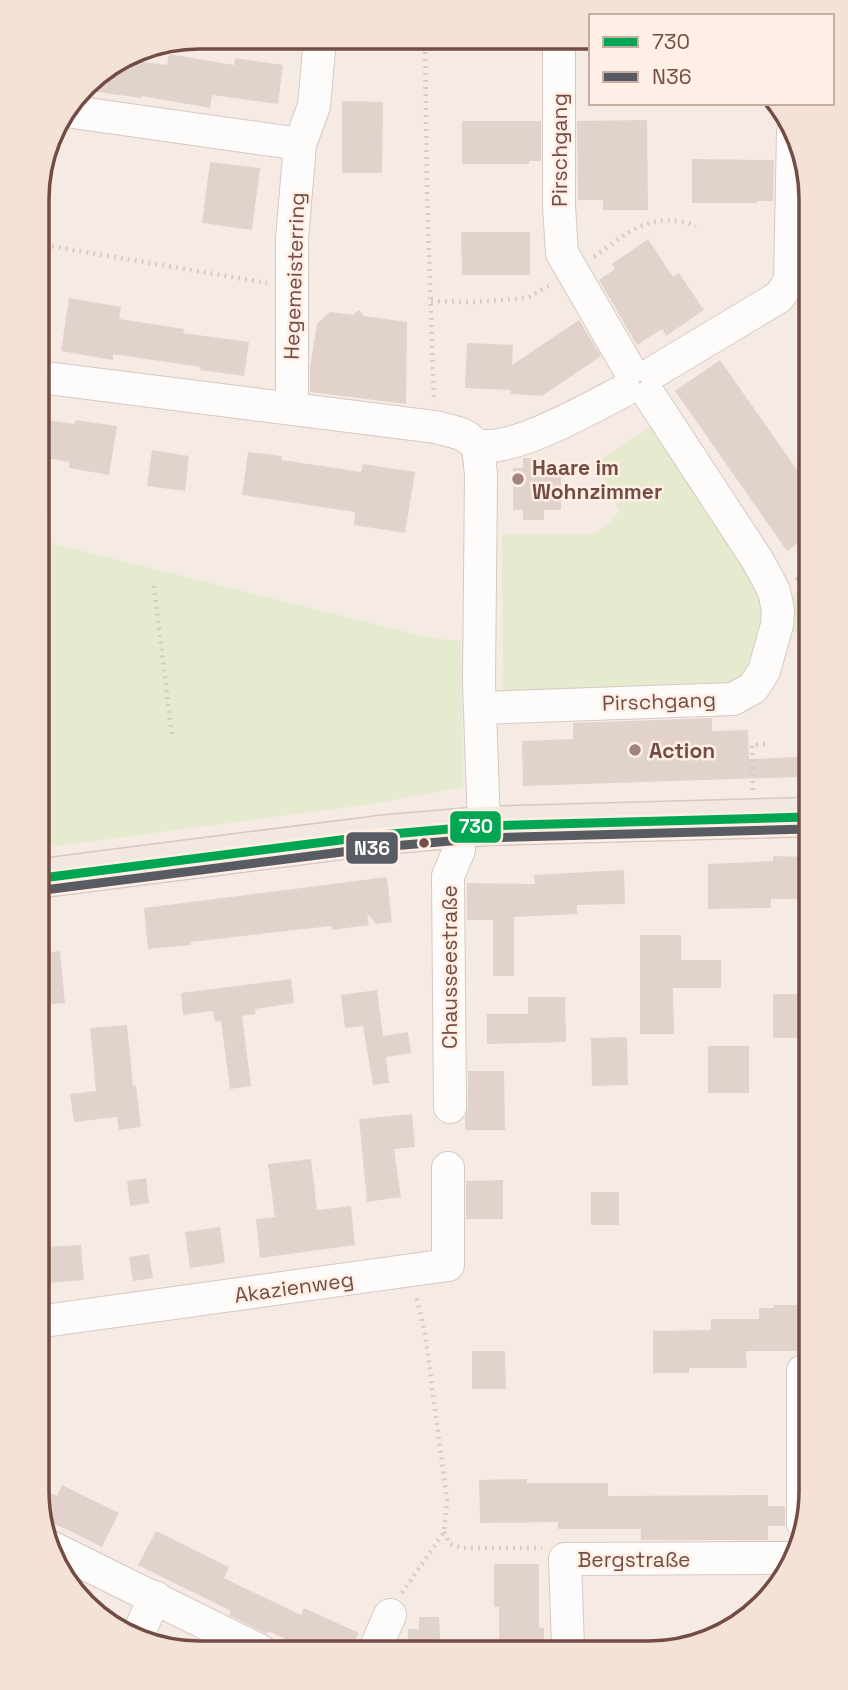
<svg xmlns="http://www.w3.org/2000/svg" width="848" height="1690" font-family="'Space Grotesk',sans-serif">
<rect width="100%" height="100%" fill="#f6ebe4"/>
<!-- green -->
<path fill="#e6eace" d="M655,424L757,584L766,608L754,650L742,674L734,682L720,688L503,697L502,534H590L610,524L619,511L595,463Z
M40,540L431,638L461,641L463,787L372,804L42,848Z
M805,585L806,632H788C789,614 787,594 805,585Z"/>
<!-- building -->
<path fill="#e2d2cc" d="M169,54L234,65L235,58L283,65L278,104L212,95L210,108L142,96V98L96,92L98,73L122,59L167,65Z
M342,101L383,102L382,173H342Z
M647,120L648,210H603V200H578L577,121Z
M462,121H541V161H529V164H462Z
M692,159L774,160L773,201H757V203H692Z
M210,162L260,168L252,230L202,223Z
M461,232H530V275H462Z
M648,239L673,277L679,273L704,310L666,336L662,329L637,345L599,280L615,269L612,264Z
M69,298L121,307L119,319L184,329L183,333L249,342L244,376L200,370L201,367L113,354V360L61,351Z
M359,310L364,316L407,322L406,404L310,392V367L317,324L330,312L353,315Z
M579,320L601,356L542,396L511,394V390L465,388L467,343L513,345L512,365Z
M720,360L805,481V538L787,551L675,391Z
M39,419L75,424V420L117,426L109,475L69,468V462L40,457Z
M152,450L189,456L185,491L147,486Z
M248,452L282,456V460L361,472L363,464L415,472L405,533L354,525L355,512L242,495Z
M523,458H544V468H561V510H544V520H523V510H513V468H523Z
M712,718V731L748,730L749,759L797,757L798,777L523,786L522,741L573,739V723Z
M773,856L807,857V899H771V908L708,909V864L773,861Z
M624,870L625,904L577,905V914L514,917V976H493V920H467V883L535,884L534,875Z
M387,877L392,922L376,924L367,913L369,925L332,930V926L268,933L191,942V945L148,949L144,908Z
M640,935H681V960H721V988H673L674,1034H640Z
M60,951L65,1003L42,1005V953Z
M291,979L294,1003L255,1009L256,1014L242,1016L251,1086L230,1089L221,1021L215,1022L213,1011L183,1015L181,993Z
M377,990L383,1036L408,1032L411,1053L386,1057L389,1083L373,1085L363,1026L345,1028L341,995Z
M773,994H808V1038H773Z
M528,997H565L566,1042L487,1044V1014H528Z
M127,1025L133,1086H136L141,1127L119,1130L117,1117L74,1122L70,1094L96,1091L90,1028Z
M627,1037L628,1085L592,1086L591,1038Z
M708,1046H749V1093H708Z
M468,1071H504L505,1130H465V1117L468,1107Z
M412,1114L415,1147L394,1149L401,1197L367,1202L359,1119Z
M311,1159L317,1210L351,1206L355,1245L260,1258L256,1219L275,1217L268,1164Z
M146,1178L149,1203L130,1206L127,1181Z
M503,1180V1219H466V1181Z
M591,1192H619V1225H591Z
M220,1227L225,1263L190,1268L185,1232Z
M81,1245L84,1280L48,1283L46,1247Z
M149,1254L153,1278L133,1281L129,1257Z
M774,1305H810V1351H746L747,1368H689V1373H653V1331L711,1330V1319H759V1308H774Z
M472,1351H505L506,1389H472Z
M527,1479V1483H608V1496L768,1495V1506H785V1526H768V1540H641V1529H558V1522L480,1523L479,1480Z
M62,1485L119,1513L102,1547L45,1519V1490L57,1496Z
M156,1531L229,1567L224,1578L301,1615L304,1608L359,1633L351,1649L310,1650L268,1631L267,1634L229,1615L231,1611L138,1565Z
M494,1564H539V1628H544V1647H499V1607H494Z
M419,1617H439L440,1639H429V1648L408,1649V1629H419Z"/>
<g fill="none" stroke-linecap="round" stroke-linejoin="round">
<defs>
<path id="minor" d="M559,39V206L562,253L629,369
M66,111L300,144
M654,372L779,297L790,281L793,132
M39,377L435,427C443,429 453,431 461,434C468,436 473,444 479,445C513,453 594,406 625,390
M292,408V239L300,144L314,106L320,38
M478,445L481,475L479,682L484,826
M480,708L733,699L753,688L764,671L777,625L778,610L774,591L758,561L650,396
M450,1107L448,876L459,850L458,828
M44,1321L448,1265V1168
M803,1523V1371H810
M47,1545L261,1651
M138,1634L155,1597
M568,1647L565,1559L790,1558
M375,1649L390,1615"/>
<path id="major" d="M42,878L380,835L484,826L807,817"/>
</defs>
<!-- minor casing -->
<use href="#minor" stroke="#d7c8c3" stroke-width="34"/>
<!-- major casing -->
<use href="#major" stroke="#d5c7c2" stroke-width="41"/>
<!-- path -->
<path stroke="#d7cbc8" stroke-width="4.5" stroke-dasharray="2 5" stroke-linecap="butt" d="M425,38L427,193L434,402
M38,244L267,283
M594,257C629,231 652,210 696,226
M431,301L472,302L527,298L552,284
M796,580L805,575
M154,586L172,736
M753,790L752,745L768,744
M444,1532L450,1544L462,1548H542
M402,1593L444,1532L447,1501L425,1333L416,1295"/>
<!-- minor -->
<use href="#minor" stroke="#fefcfb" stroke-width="32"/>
<!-- major -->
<use href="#major" stroke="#f2e8e1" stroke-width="38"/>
<defs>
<path id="bus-1" d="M42,878L380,835L484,826L807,817"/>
<path id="bus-2" d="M44,890L381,847L485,838L807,829"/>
</defs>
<!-- bus-1 casing -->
<use href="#bus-1" stroke="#ffefe4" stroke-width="14"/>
<!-- bus-2 casing -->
<use href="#bus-2" stroke="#ffefe4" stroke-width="14"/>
<!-- bus-1 -->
<use href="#bus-1" stroke="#00a651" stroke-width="9"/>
<!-- bus-2 -->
<use href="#bus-2" stroke="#595b62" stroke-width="9"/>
</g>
<!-- markers -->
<g fill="#a1847d" stroke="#ffefe4" stroke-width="2.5">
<circle cx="518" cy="479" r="7"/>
<circle cx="635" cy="750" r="7"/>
</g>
<circle fill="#734d45" stroke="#ffefe4" stroke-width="2.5" cx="424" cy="843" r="6"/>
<g text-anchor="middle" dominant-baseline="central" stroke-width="5" stroke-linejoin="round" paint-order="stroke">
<!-- street labels -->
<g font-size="21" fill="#734d45" stroke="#ffefe4">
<text transform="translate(559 150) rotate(-90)">Pirschgang</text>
<text transform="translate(294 276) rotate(-88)">Hegemeisterring</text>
<text transform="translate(659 701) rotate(-2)">Pirschgang</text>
<text transform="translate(449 967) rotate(-90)">Chausseestraße</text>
<text transform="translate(294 1287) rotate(-8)">Akazienweg</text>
<text x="634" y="1559">Bergstraße</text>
</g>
<!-- poi labels -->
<g font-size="21" font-weight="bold" fill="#734d45" stroke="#ffefe4" text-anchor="start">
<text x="532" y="467">Haare im<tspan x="532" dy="24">Wohnzimmer</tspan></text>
<text x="649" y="750">Action</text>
</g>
</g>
<!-- crop -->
<path d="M0 0H848V1690H0ZM199 49H649A150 150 0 0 1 799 199V1491A150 150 0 0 1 649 1641H199A150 150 0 0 1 49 1491V199A150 150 0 0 1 199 49Z" fill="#f4e2d7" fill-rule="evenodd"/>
<path fill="none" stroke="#734d45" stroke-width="3.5" d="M199 49H649A150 150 0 0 1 799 199V1491A150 150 0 0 1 649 1641H199A150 150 0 0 1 49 1491V199A150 150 0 0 1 199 49Z"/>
<g stroke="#ffefe4" stroke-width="2.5">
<rect x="449" y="810" width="53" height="34" rx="7" fill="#00a651"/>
<rect x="345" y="831" width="54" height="34" rx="7" fill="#595b62"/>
</g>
<g font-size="19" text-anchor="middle" font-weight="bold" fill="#fff">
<text x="476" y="833">730</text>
<text x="372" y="855">N36</text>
</g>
<!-- legend -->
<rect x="589" y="14" width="245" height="91" fill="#ffefe4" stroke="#c7aea4" stroke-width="2"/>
<rect x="603" y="37" width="35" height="10" fill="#00a651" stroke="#c7aea4" stroke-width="2"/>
<text x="652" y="49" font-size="21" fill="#734d45">730</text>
<rect x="603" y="72" width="35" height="10" fill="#595b62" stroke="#c7aea4" stroke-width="2"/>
<text x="652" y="84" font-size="21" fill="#734d45">N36</text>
</svg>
